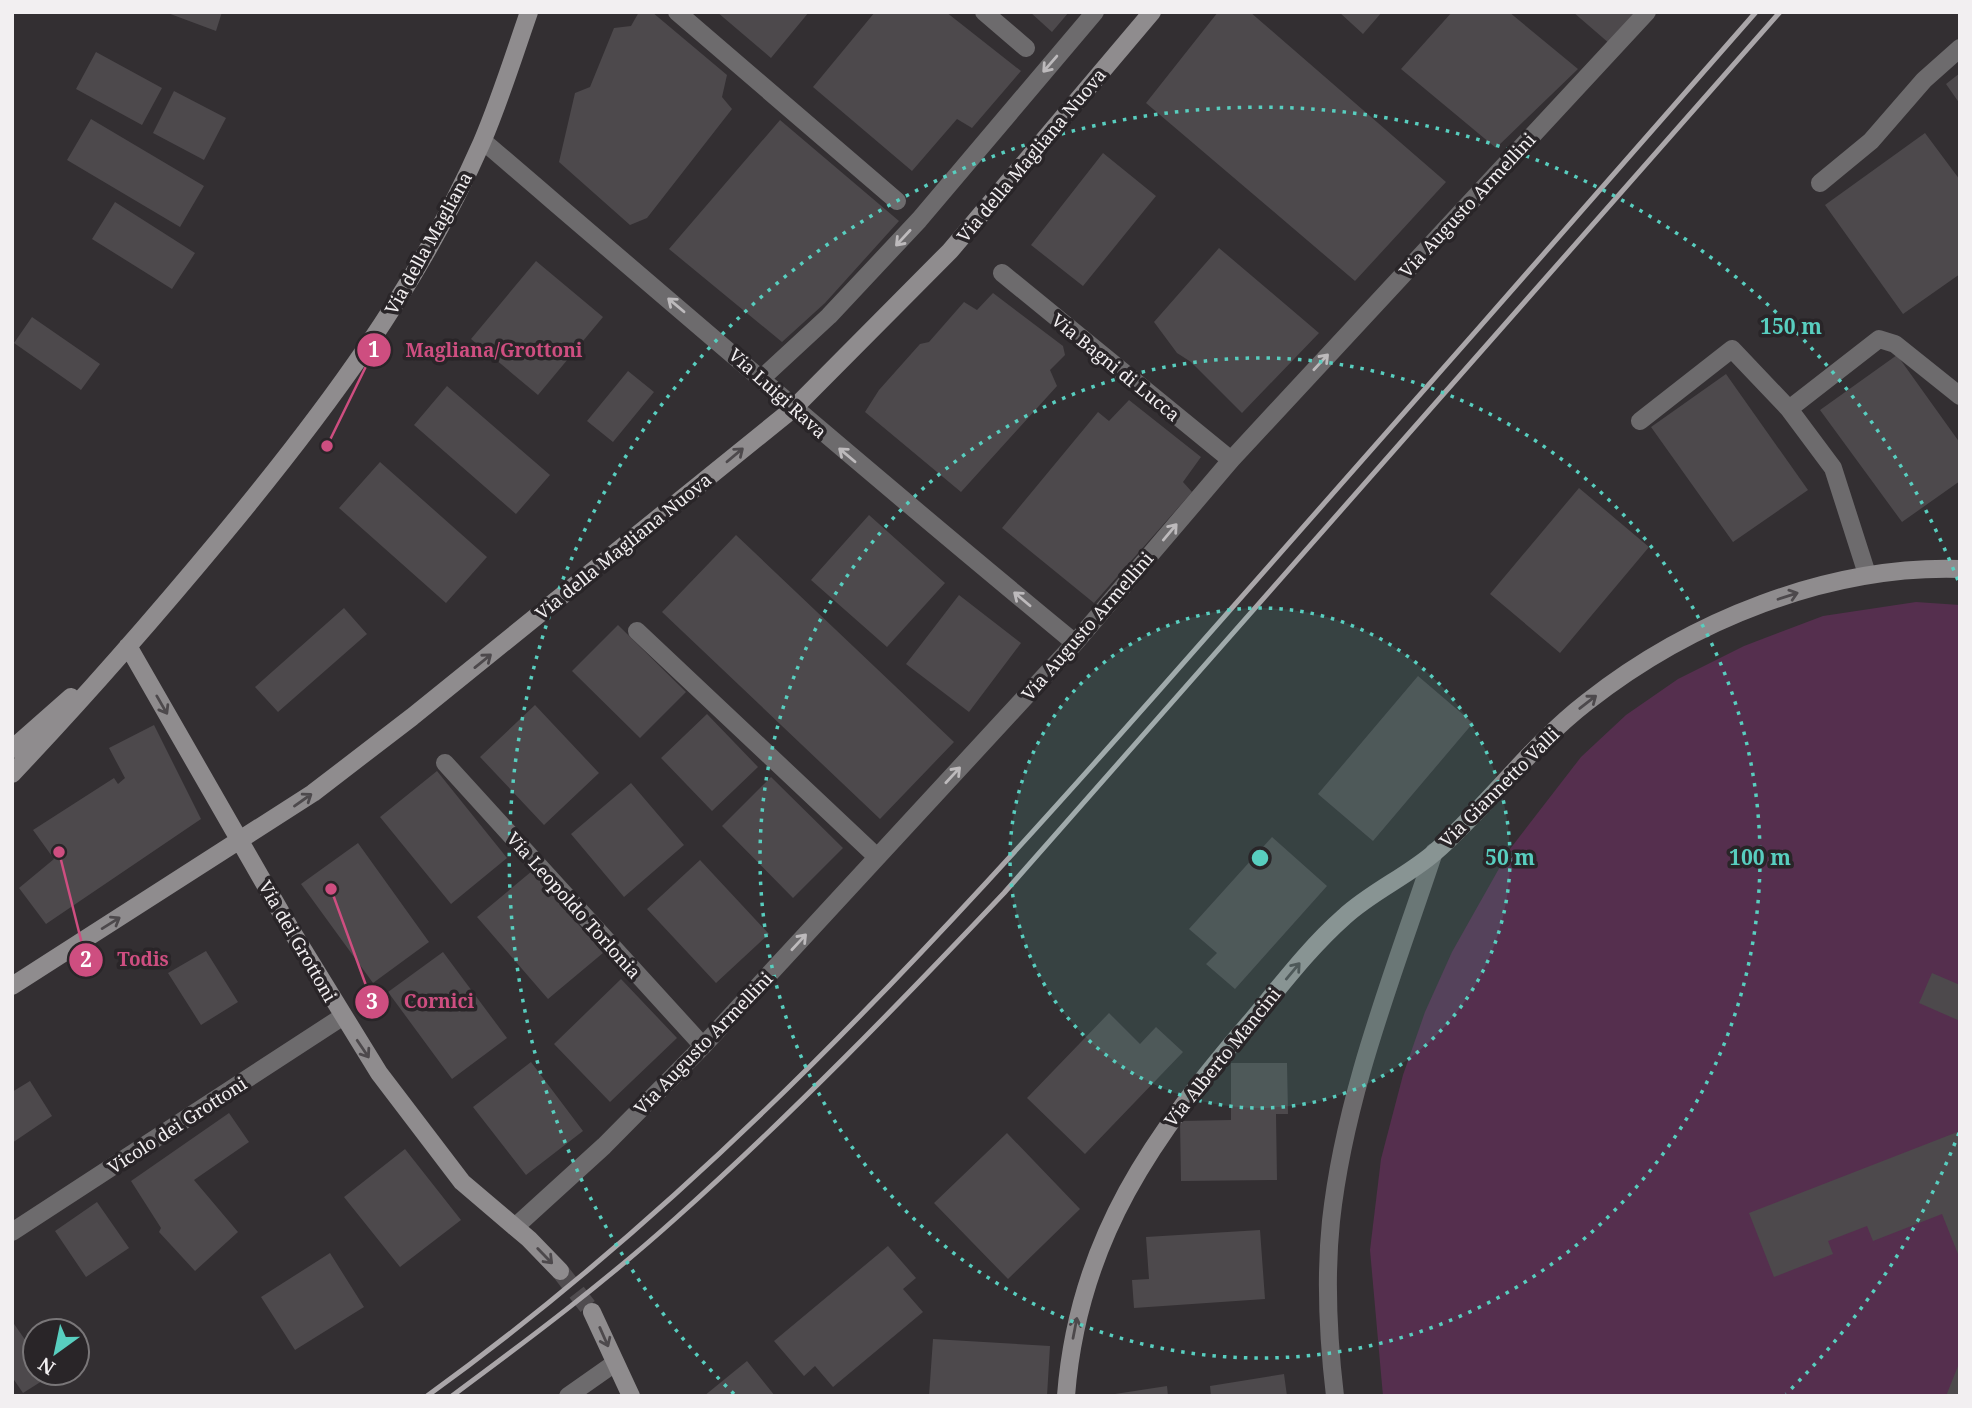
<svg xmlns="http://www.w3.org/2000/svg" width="1972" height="1408" font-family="'Noto Serif',serif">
  <rect width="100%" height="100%" fill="#332f32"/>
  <!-- green -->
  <path fill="#552f4e" d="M1916 602 1960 605V1396H1383L1370 1250 1381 1159 1403 1075 1425 1012 1452 952 1510 849 1581 757 1626 715 1678 679 1744 646 1823 616Z"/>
  <!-- building -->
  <path fill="#4d494c" d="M165 12H222L216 31Z
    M639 12H652L727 75 722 97 732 109 647 218 630 225 559 162 575 93 590 87 614 28 631 26Z
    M717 12H809L771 58Z
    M875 12H946L1021 71 972 128 957 119 912 171 813 87Z
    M1030 12H1069L1052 32Z
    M1218 12H1250L1446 182 1355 281 1146 103Z
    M1339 12H1382L1363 34Z
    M1452 12H1509L1578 69 1496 148 1401 69Z
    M1573 12H1637L1610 44Z
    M96 52 162 88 142 125 76 89Z
    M1960 73V104L1946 84Z
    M174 91 226 118 204 160 153 133Z
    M91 119 204 186 180 227 67 160Z
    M780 120 899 221 825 303 782 342 669 249Z
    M1925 133 1960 180V274L1903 314 1825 205Z
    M1103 153 1156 196 1083 286 1031 245Z
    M115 202 195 253 172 289 92 239Z
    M1219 248 1319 333 1242 413 1191 362 1177 353 1154 322Z
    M536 261 603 317 538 395 471 339Z
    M993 293 1063 346 1065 355 1050 370 1057 386 961 492 865 412 879 390 920 344 929 342 964 302 977 310Z
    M32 317 100 364 81 390 14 343Z
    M1897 355 1960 443V481L1902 522 1820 410Z
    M628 371 654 392 613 442 587 421Z
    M1726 374 1808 490 1733 542 1651 427Z
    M447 386 550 475 516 514 414 425Z
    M1129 400 1201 457 1183 482 1192 492 1094 603 1002 528 1098 412 1109 421Z
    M380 462 487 557 446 603 339 508Z
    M1579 488 1649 547 1560 653 1490 594Z
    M869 515 945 583 887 647 811 580Z
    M736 535 954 742 880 819 662 612Z
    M959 595 1021 643 969 712 906 664Z
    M344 608 367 634 278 712 255 687Z
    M618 625 686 692 640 738 572 671Z
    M1418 676 1473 723 1373 841 1318 794Z
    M535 705 599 773 544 825 480 757Z
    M707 714 758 767 712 811 661 758Z
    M154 725 201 819 46 924 19 888 54 859 33 830 114 778 118 784 125 778 109 748Z
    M437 771 507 858 451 904 380 817Z
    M771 777 843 848 793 898 722 826Z
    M631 783 684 845 624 897 571 834Z
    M1272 837 1327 886 1235 989 1206 964 1217 953 1189 929Z
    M358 843 429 942 373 983 301 884Z
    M700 860 769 934 716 983 647 909Z
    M532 871 603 953 548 999 477 917Z
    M206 951 238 1002 201 1025 168 973Z
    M443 952 507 1038 452 1079 388 992Z
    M1932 973 1960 985V1021L1919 1003Z
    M621 979 677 1038 610 1102 554 1044Z
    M1109 1013 1140 1044 1156 1027 1183 1052 1085 1154 1027 1098Z
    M531 1062 583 1131 526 1175 473 1107Z
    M1231 1063H1287L1288 1114H1276L1277 1180 1181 1181 1180 1121 1231 1120Z
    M30 1081 52 1116 12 1143V1092Z
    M229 1113 249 1142 194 1180 238 1232 195 1271 159 1232 161 1228 131 1181Z
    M1960 1131V1259L1942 1214 1873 1241 1867 1226 1828 1241 1833 1254 1774 1277 1749 1213Z
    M1007 1133 1080 1209 1008 1279 934 1203Z
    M405 1149 461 1220 400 1267 344 1197Z
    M97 1202 129 1248 86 1277 55 1231Z
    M1260 1230 1265 1299 1134 1308 1132 1280 1149 1279 1146 1237Z
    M888 1246 916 1278 903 1289 923 1312 833 1387 815 1366 804 1376 774 1341Z
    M330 1253 364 1307 295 1350 261 1297Z
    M12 1321 35 1354V1373H48L50 1376 23 1393 12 1377Z
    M933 1339 1050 1346 1047 1396H929Z
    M747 1361 775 1396H704Z
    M1960 1361V1396H1946Z
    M1284 1374 1287 1396H1211L1210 1386Z
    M1167 1386 1168 1396H1115V1394Z"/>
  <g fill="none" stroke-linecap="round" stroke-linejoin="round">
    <!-- secondary-tunnel -->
    <path stroke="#504c4f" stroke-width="18" stroke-dasharray="18 9" stroke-linecap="butt" d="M560 1271 592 1312"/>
    <!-- lane -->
    <path stroke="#6d6b6d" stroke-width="18" d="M12 1232 342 1017
      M568 1396 615 1363"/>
    <!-- street -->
    <path stroke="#6d6b6d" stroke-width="18" d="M677 12 897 201
      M984 12 1026 48
      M483 141C679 309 875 478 1075 643
      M1820 183 1871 141 1924 80 1960 48
      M1002 273 1231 460
      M762 378 829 316 919 220 1095 12
      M1789 409 1833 468 1867 574
      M1640 421 1732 349 1789 409 1879 339 1895 344 1960 396
      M637 631 877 857
      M445 763 703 1046
      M515 1227 604 1146 703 1046 1075 643 1231 460 1647 12
      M1335 1396C1328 1337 1325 1279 1331 1221 1345 1093 1394 973 1434 852"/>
    <!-- secondary -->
    <path stroke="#8f8c8e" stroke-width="18" d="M128 646 291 930 379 1073 462 1182 529 1239 560 1271
      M12 749 71 697
      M12 774C85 697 155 617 223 535 324 413 418 288 482 142 500 100 514 55 529 12
      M12 986 313 793 412 717 794 408 950 251 1152 12
      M592 1312 631 1396
      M1066 1396C1078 1239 1154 1134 1253 1019 1282 984 1310 947 1344 917 1371 892 1406 877 1434 853 1488 806 1530 746 1587 702 1690 621 1828 565 1960 569"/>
    <!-- rail -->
    <path stroke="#aaa6a9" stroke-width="5" d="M427 1396C703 1197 932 947 1156 694 1356 467 1557 240 1756 12
      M452 1396C529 1339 605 1282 676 1218 791 1115 898 1005 1004 893L1780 12"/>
  </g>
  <!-- one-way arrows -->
  <defs><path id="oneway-shaft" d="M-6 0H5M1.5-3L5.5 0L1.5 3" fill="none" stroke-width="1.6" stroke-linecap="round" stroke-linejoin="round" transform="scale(1.75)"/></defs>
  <g stroke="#bdbabc">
    <use href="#oneway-shaft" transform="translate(1050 64) rotate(131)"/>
    <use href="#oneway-shaft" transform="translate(903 238) rotate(133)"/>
    <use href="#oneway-shaft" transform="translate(676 305) rotate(-140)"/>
    <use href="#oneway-shaft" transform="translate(1321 362) rotate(-47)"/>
    <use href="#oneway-shaft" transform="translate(847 455) rotate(-140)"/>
    <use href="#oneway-shaft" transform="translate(1170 532) rotate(-50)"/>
    <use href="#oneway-shaft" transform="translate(1022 599) rotate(-140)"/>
    <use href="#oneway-shaft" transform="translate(953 775) rotate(-47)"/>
    <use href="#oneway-shaft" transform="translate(799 942) rotate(-47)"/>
  </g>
  <g stroke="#4d494c">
    <use href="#oneway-shaft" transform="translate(735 455) rotate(-40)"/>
    <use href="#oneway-shaft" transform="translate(1788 596) rotate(-18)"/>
    <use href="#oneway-shaft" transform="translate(483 661) rotate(-39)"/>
    <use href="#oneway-shaft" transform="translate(1588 702) rotate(-38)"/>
    <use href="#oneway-shaft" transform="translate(162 705) rotate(60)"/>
    <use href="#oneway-shaft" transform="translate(303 800) rotate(-35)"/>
    <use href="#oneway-shaft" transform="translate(111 923) rotate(-32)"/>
    <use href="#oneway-shaft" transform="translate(1293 971) rotate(-50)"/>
    <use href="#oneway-shaft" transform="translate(363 1049) rotate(56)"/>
    <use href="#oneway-shaft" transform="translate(545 1256) rotate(46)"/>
    <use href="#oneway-shaft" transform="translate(1075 1328) rotate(-79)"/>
    <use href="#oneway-shaft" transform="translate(604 1337) rotate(66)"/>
  </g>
  <!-- distance rings -->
  <circle cx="1260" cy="858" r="250" fill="#58cebf" fill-opacity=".12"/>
  <g fill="none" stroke="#58cebf" stroke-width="3.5" stroke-dasharray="3.5 7">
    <circle cx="1260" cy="858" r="250"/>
    <circle cx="1260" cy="858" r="500"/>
    <path d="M1959 1133A751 751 0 0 1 1786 1394M734 1394A751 751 0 1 1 1959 583"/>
  </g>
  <g text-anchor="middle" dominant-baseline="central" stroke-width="7" stroke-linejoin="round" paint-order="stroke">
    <!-- street labels -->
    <g font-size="18" fill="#f2eff1" stroke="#292528">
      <text transform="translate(1031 155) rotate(-50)">Via della Magliana Nuova</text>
      <text transform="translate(1467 205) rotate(-47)">Via Augusto Armellini</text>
      <text transform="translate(428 243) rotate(-61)">Via della Magliana</text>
      <text transform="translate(1116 367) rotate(39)">Via Bagni di Lucca</text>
      <text transform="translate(778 393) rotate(42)">Via Luigi Rava</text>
      <text transform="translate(623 546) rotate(-39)">Via della Magliana Nuova</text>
      <text transform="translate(1087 626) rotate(-49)">Via Augusto Armellini</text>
      <text transform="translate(1499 787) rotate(-45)">Via Giannetto Valli</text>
      <text transform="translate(574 905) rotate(48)">Via Leopoldo Torlonia</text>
      <text transform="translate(298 941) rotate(60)">Via dei Grottoni</text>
      <text transform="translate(703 1043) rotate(-46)">Via Augusto Armellini</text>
      <text transform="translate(1222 1057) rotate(-51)">Via Alberto Mancini</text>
      <text transform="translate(177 1125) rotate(-33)">Vicolo dei Grottoni</text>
    </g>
  </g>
  <circle cx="1260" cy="858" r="10" fill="#58cebf" stroke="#292528" stroke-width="3.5"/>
  <g font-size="21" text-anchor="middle" font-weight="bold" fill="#58cebf" stroke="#292528" stroke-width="7" stroke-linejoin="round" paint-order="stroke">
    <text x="1791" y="334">150 m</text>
    <text x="1510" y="865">50 m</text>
    <text x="1760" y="865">100 m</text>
  </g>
  <!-- callouts -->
  <path fill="none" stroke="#ce4e80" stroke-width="2.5" d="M327 446L374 350M59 852L86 960M331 889L372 1002"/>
  <g fill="#ce4e80" stroke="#292528" stroke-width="2.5">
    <circle cx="327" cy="446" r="7"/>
    <circle cx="59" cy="852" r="7"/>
    <circle cx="331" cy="889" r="7"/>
    <circle cx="374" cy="350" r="18"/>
    <circle cx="86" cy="960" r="18"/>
    <circle cx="372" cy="1002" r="18"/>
  </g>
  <g font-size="21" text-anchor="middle" font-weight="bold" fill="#fff">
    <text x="374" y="357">1</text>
    <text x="86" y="967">2</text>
    <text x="372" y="1009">3</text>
  </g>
  <g font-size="19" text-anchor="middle" font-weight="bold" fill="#ce4e80" stroke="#292528" stroke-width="7" stroke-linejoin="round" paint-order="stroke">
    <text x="494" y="357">Magliana/Grottoni</text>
    <text x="143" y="966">Todis</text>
    <text x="439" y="1008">Cornici</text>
  </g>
  <!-- border -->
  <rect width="1972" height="1408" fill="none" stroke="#f2eff1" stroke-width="28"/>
  <!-- north arrow -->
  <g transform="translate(56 1352) rotate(213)"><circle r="33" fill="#292528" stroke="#797678" stroke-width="2"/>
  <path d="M0-5L12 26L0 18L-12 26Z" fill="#58cebf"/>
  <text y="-10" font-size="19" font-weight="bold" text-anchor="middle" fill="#f2eff1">N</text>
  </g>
</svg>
